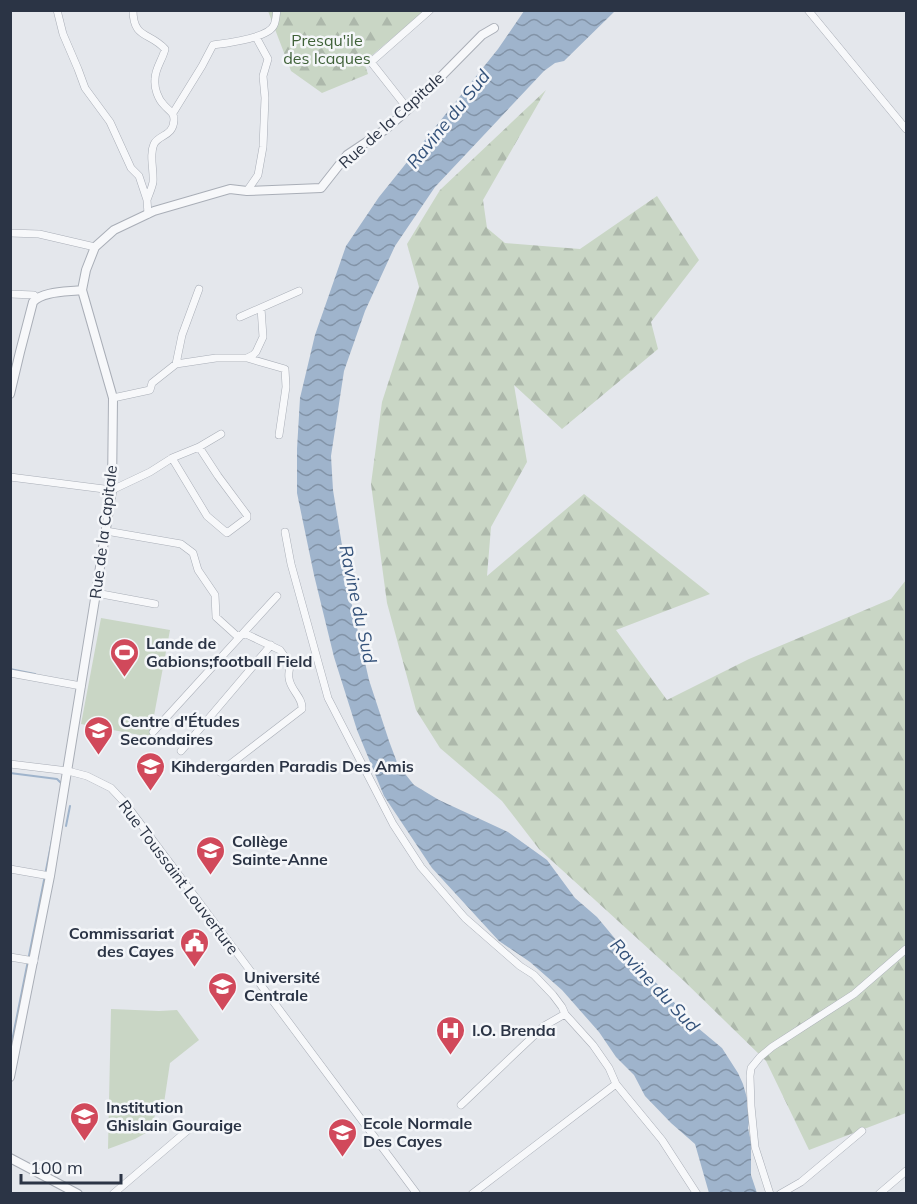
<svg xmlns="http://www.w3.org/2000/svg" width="917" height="1204" font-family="Mulish,sans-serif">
  <defs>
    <pattern id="forest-firs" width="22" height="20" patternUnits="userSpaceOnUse" patternTransform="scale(1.5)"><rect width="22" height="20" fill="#c9d6c5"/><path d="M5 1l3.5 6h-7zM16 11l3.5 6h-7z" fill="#adb8ab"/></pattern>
    <pattern id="water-waves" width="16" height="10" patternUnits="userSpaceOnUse" patternTransform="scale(1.5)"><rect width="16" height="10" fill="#9fb4cc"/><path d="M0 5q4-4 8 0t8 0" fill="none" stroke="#8293a7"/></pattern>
  </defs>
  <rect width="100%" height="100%" fill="#e4e7ec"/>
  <!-- green -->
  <path fill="#c9d6c5" d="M101 618 170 630 150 737 81 724Z
    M111 1009 159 1011 177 1010 199 1040 170 1063 164 1103 155 1113 153 1129 135 1139 108 1149Z"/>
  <!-- forest -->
  <path fill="url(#forest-firs)" d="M268 11H424L364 62 368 74 322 93 291 71Z
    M546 90 483 200 487 228 505 243 580 249 657 196 699 260 651 322 658 349 562 429 514 385 527 462 491 527 487 576 584 494 710 594 616 630 667 700 749 659 891 599 906 580V1113L809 1150 766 1061 684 981 539 849 502 801 440 748 416 710 387 603 371 484 382 402 419 287 407 244 440 190Z"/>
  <!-- water -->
  <path fill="url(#water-waves)" d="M524 11H615L564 61 555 63 544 71 435 187 395 246 365 311 344 371 331 456 333 490 351 601 369 680 389 741 398 765 414 785 439 800 508 832 547 860 575 898 597 917 637 965 668 994 686 1018 722 1048 738 1073 743 1084 751 1112 748 1128 751 1142V1175L757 1193H709L695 1144 671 1123 645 1096 634 1075 616 1057 599 1032 562 990 530 962 499 941 432 868 384 796 357 730 334 657 314 575 297 493V449L300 398 315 335 346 246 379 197 498 49Z"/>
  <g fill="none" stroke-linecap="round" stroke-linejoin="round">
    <!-- stream -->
    <path stroke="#9fb4cc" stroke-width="2" d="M10 669 35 674
      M10 773 57 779 62 784
      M66 826 70 806
      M10 1051 52 840"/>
    <defs>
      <path id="minor" d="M57 10 63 34 78 69 85 88 110 122 131 168 139 176 147 200 148 214
        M133 10C133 39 150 32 165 49 163 59 155 68 155 79 154 88 158 99 164 105 169 111 174 112 174 120 173 137 159 134 154 144 149 155 154 170 153 182 152 188 149 194 147 200
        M808 10 906 129
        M408 109 371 62 430 10
        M173 113 202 66 213 45C227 43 269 38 274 25 276 21 276 15 277 10
        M247 191 258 175 263 147 265 98 263 76 268 59 256 37
        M10 233 39 234 95 247
        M10 294 34 295 36 298
        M240 317 299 291
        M247 358 285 369 286 387 279 435
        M176 364 182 335 199 289
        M113 398 150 390 152 383 176 364 216 358H247L253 355 256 352 263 337 261 308
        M172 458 207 516 227 533 247 518V515L218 476 199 447
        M10 477 112 490 150 472 172 458 199 447 221 434
        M106 531 181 544 193 553 198 570 215 595 216 617 237 636 246 634 280 650 290 664C290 668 288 674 289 678 290 690 303 697 302 709L220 772
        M285 532 291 564 328 698 393 824 421 867 465 918 520 966 534 975 553 995 562 1007 565 1014 593 1045 609 1068 616 1084 662 1140 697 1194
        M96 593 155 604
        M10 673 81 686
        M153 732 277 596
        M181 751 271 645
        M10 764 68 771 87 776 111 788 125 803 417 1194
        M10 869 50 876
        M10 957 34 961
        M461 1105 544 1026 565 1014
        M113 1194 188 1130
        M472 1194 616 1084
        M770 1194 755 1147 751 1106 750 1076 751 1068 760 1057 772 1047 854 994 906 949
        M780 1194 801 1182 862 1131
        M879 1194 906 1171"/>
      <path id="tertiary" d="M10 394 20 352 33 302C42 291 68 292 82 290
        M10 1077 50 876 96 593 112 490 113 398 82 290 86 270 95 247 114 230 154 211 230 189 247 191 321 188 347 155 386 129 414 104 482 35 494 28
        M10 1158 78 1194"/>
    </defs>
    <!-- minor casing -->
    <use href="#minor" stroke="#a9aeb7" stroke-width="8"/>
    <!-- tertiary casing -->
    <use href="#tertiary" stroke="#a9aeb7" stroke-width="10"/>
    <!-- minor -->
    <use href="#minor" stroke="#f7f8fa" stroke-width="7"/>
    <!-- tertiary -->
    <use href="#tertiary" stroke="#f7f8fa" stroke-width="8"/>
  </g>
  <!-- icons -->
  <defs>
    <symbol id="stadium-pin" viewBox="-11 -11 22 30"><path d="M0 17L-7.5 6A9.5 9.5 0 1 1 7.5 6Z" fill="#d1495b" stroke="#f4f6f9"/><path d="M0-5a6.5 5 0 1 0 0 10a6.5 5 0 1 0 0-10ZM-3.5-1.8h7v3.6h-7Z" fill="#fff"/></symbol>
    <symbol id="school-pin" viewBox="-11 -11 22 30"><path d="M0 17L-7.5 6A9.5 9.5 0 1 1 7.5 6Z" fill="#d1495b" stroke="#f4f6f9"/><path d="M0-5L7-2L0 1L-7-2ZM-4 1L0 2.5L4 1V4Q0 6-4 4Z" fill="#fff"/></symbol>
    <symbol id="civic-pin" viewBox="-11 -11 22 30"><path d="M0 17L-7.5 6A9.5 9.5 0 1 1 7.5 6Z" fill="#d1495b" stroke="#f4f6f9"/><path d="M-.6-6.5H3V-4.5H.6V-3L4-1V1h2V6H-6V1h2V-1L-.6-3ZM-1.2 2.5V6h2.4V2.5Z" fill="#fff"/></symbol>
    <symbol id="university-pin" viewBox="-11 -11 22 30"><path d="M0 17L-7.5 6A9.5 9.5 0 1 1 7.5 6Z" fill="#d1495b" stroke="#f4f6f9"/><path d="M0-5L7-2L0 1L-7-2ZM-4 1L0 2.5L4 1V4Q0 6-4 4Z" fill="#fff"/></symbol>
    <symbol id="hospital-pin" viewBox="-11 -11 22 30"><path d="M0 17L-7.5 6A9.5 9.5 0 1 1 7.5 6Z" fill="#d1495b" stroke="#f4f6f9"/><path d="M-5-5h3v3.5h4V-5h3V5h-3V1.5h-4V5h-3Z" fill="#fff"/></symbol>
  </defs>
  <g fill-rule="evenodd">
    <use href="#stadium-pin" x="108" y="636" width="33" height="45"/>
    <use href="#school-pin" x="82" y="714" width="33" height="45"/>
    <use href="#school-pin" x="134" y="750" width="33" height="45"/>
    <use href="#school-pin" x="194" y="834" width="33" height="45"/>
    <use href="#civic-pin" x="178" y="926" width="33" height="45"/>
    <use href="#university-pin" x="206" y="970" width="33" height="45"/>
    <use href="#hospital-pin" x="434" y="1014" width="33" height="45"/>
    <use href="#school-pin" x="68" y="1100" width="33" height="45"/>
    <use href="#university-pin" x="326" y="1116" width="33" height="45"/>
  </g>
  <g text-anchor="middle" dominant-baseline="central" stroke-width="5" stroke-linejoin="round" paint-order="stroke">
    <!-- park labels -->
    <g font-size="16" fill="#3f6138" stroke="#f4f6f9">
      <text x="327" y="40">Presqu'ile<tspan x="327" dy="18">des Icaques</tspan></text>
    </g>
    <!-- street labels -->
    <g font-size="16" fill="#2b3445" stroke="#f4f6f9">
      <text transform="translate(391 120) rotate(-42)">Rue de la Capitale</text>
      <text transform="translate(103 532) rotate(-83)">Rue de la Capitale</text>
      <text transform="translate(179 877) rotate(53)">Rue Toussaint Louverture</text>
    </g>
    <!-- poi labels -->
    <g font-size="16" font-weight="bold" fill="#2b3445" stroke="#f4f6f9" text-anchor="start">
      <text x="146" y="643">Lande de<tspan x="146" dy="18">Gabions;football Field</tspan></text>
      <text x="120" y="721">Centre d'Études<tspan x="120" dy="18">Secondaires</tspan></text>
      <text x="171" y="766">Kihdergarden Paradis Des Amis</text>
      <text x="232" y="841">Collège<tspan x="232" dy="18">Sainte-Anne</tspan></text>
      <text x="174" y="933" text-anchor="end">Commissariat<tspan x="174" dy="18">des Cayes</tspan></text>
      <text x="244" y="977">Université<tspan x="244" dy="18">Centrale</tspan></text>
      <text x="472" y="1030">I.O. Brenda</text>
      <text x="106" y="1107">Institution<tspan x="106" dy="18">Ghislain Gouraige</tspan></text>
      <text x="363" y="1123">Ecole Normale<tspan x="363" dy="18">Des Cayes</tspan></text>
    </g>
    <!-- water labels -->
    <g font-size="18" font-style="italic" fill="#34527a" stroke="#f4f6f9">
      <text transform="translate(448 119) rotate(-51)">Ravine du Sud</text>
      <text transform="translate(358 604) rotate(78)">Ravine du Sud</text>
      <text transform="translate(655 985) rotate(47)">Ravine du Sud</text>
    </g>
  </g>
  <!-- border -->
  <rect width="917" height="1204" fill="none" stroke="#2b3445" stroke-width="24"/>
  <!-- scale -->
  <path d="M21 1174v9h100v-9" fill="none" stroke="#2b3445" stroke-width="3"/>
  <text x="30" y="1174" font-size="18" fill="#2b3445" stroke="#f4f6f9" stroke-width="4.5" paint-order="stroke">100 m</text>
</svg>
